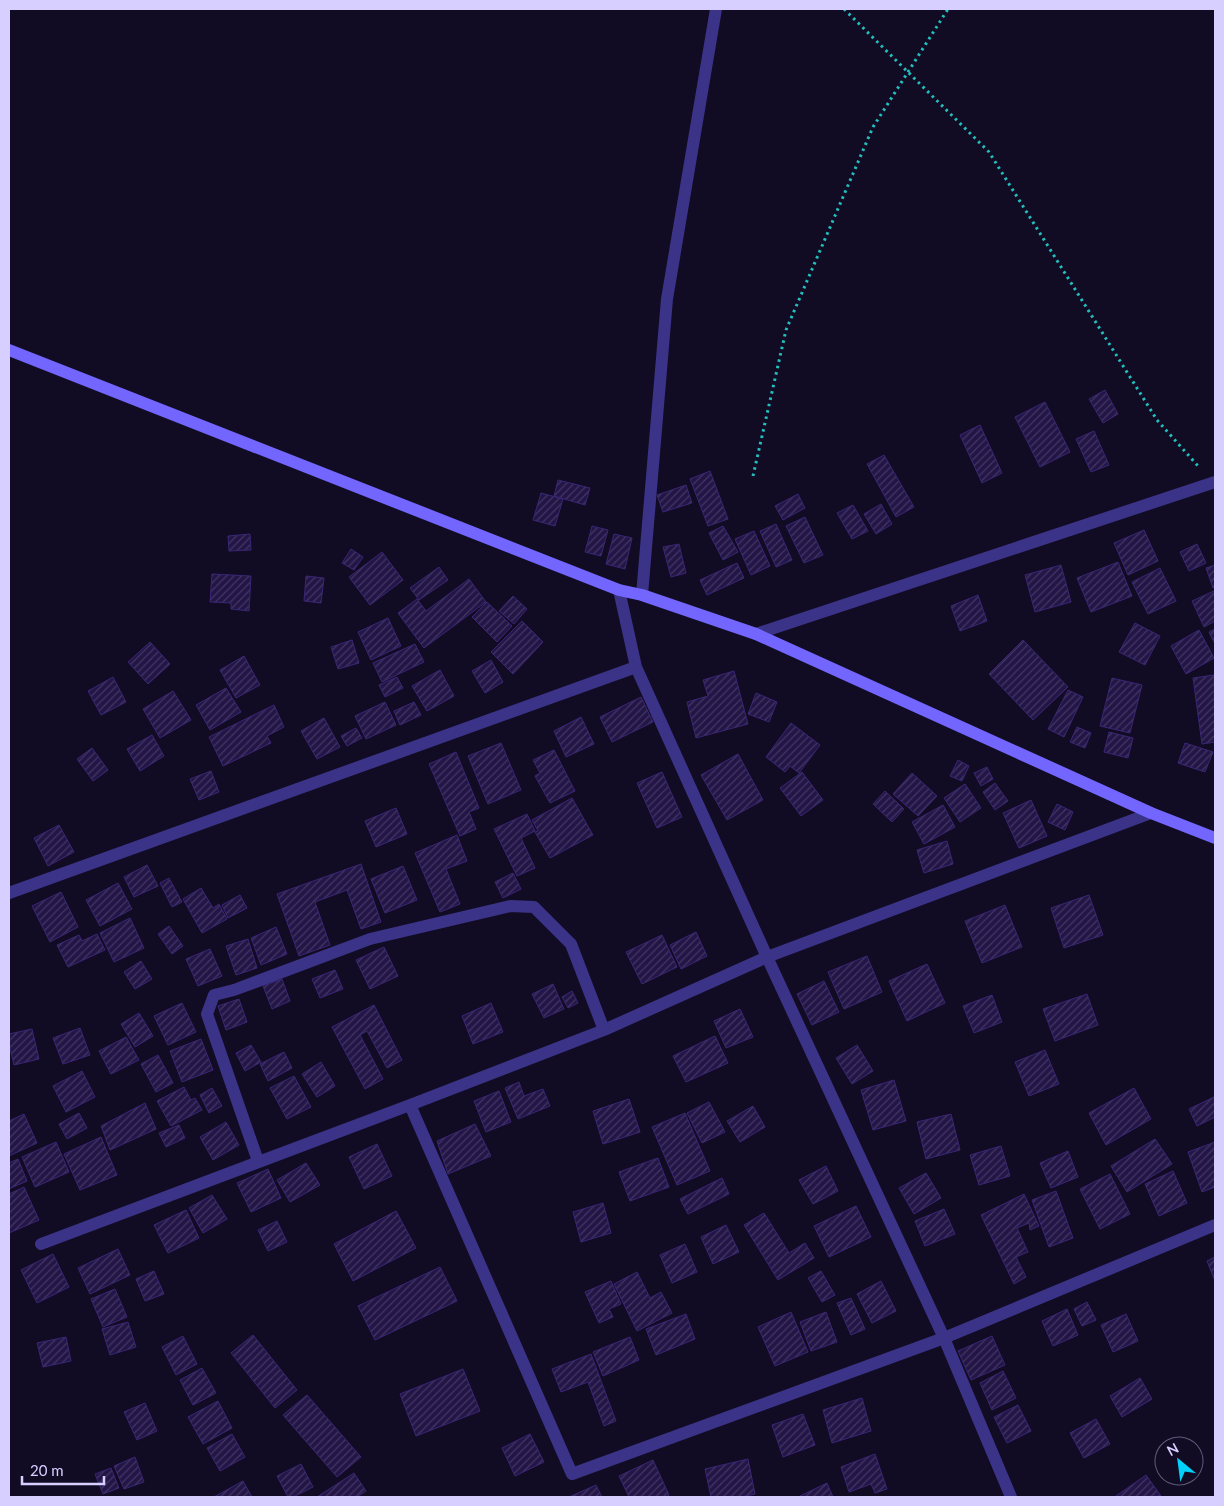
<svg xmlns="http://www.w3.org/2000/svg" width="1224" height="1506" font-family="Lato,sans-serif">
  <defs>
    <pattern id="building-hatch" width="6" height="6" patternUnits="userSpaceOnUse" patternTransform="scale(1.25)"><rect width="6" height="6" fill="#231647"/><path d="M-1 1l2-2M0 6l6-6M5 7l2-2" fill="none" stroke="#423763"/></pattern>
  </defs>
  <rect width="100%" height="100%" fill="#110c24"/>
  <!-- building -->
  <path fill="url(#building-hatch)" stroke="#3a2675" d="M1105 390 1118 414 1103 423 1089 399Z
    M1045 402 1070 452 1040 467 1015 417Z
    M980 425 1002 473 982 483 960 435Z
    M1094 431 1109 465 1091 472 1076 439Z
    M884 455 914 507 896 517 867 464Z
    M710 471 728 519 708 526 690 479Z
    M558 480 590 488 585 505 554 496Z
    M686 485 692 503 663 512 657 495Z
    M541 493 563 499 555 526 533 520Z
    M798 494 805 508 783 520 775 506Z
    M881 504 892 524 876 534 864 514Z
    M853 505 868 531 852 539 837 513Z
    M805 517 823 555 804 563 786 526Z
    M776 524 792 560 776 567 760 531Z
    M592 526 608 530 601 556 585 552Z
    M723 526 738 552 723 560 709 533Z
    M1144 530 1158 561 1128 575 1114 543Z
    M754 531 770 566 751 575 735 539Z
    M250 534 251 550 229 551 228 536Z
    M614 534 632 538 625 569 606 564Z
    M679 544 686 573 671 577 663 547Z
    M1197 544 1206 563 1189 571 1180 552Z
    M351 549 363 557 354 570 342 563Z
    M382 552 403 580 370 605 349 577Z
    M1118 562 1132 596 1091 612 1077 578Z
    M737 563 744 578 707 595 700 580Z
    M1061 565 1071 602 1035 612 1025 575Z
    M1215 565V587L1213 588 1206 568Z
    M439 567 448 580 419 600 410 588Z
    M1160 568 1176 601 1148 614 1132 582Z
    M212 574 251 576 249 611 231 609V603L210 602Z
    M306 576 324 578 321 603 304 601Z
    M469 579 486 602 424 648 398 613 417 599 426 611Z
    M1214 591 1215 595V621L1204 627 1192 601Z
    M978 595 987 621 960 631 951 606Z
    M513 596 527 609 514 624 499 611Z
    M487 602 512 626 497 642 472 617Z
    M388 618 401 646 371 660 358 632Z
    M522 621 543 642 513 674 491 652Z
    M1135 623 1160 636 1145 665 1119 652Z
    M1215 629V644L1209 632Z
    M1199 630 1214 658 1186 674 1171 646Z
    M352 640 359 663 338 669 331 647Z
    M1023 640 1068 687 1033 720 989 674Z
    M150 642 170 664 148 684 128 662Z
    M415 644 424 662 382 682 373 663Z
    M244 656 260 685 236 698 220 670Z
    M491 660 503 682 485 693 472 671Z
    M440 670 454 696 427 711 412 686Z
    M734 671 748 724 696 738 687 702 708 696 703 680Z
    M1214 675 1215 742 1202 744 1193 678Z
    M113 677 126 702 101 715 88 691Z
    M397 677 403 688 385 697 379 685Z
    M1112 678 1142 685 1130 733 1100 726Z
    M226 688 241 712 210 730 196 705Z
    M1068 690 1083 697 1064 737 1048 729Z
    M173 691 191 720 160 738 143 709Z
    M756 693 777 702 769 722 748 714Z
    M641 697 653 722 612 742 600 717Z
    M385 702 396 725 366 739 355 716Z
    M414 702 421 715 400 725 394 711Z
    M274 705 284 727 267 736 271 743 223 766 209 737Z
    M581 717 594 744 566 757 554 731Z
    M324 718 340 747 317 759 301 731Z
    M791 723 820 745 799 773 790 766 785 772 766 757Z
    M1077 727 1091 733 1085 748 1070 742Z
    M356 728 362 738 347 746 341 736Z
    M1109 732 1133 738 1128 758 1104 752Z
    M152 735 164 756 140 771 127 749Z
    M501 743 521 790 488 804 468 756Z
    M1185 743 1213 752 1205 772 1178 763Z
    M92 748 108 770 93 781 77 759Z
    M554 750 575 791 550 803 535 776 540 773 533 760Z
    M456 752 479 808 469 812 476 829 460 836 429 764Z
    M738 754 763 800 727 820 701 775Z
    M958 760 969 766 962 781 950 776Z
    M987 767 993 779 981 786 974 773Z
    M211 771 219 792 199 800 190 779Z
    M662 772 682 817 657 828 637 783Z
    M802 772 823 800 801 816 780 788Z
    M912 773 937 796 918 816 893 794Z
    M995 783 1008 801 995 810 983 792Z
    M965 784 981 808 960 822 944 798Z
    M885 791 904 809 892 822 873 804Z
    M572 798 593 835 550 858 535 832 538 831 532 820Z
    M1031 800 1047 836 1019 848 1003 813Z
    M1057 804 1073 812 1065 830 1048 822Z
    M943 805 955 827 924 844 912 822Z
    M396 808 407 834 376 847 365 821Z
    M527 814 535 831 521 838 535 868 517 876 494 829Z
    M59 825 74 852 48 866 34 838Z
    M457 835 467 861 446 869 460 904 440 912 415 853Z
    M947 841 953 864 924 873 917 850Z
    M361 864 381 922 361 929 347 890 315 902 330 945 299 956 277 894Z
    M147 865 158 886 134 897 124 877Z
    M403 866 417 900 385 913 371 879Z
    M513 873 521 889 503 898 495 882Z
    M169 878 182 902 172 907 160 883Z
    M118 883 132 909 100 926 86 900Z
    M201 888 213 908 219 904 227 919 202 933 183 899Z
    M61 892 78 927 50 942 32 906Z
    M240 895 247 908 228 918 222 905Z
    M1089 895 1103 935 1064 948 1051 908Z
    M1005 905 1022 947 982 963 965 921Z
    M130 918 144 948 114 962 100 933Z
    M169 926 183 946 172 954 158 934Z
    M276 927 287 954 261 965 251 938Z
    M696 932 707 956 681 969 670 945Z
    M97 934 105 950 68 967 57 945 79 935 82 941Z
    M662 935 677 967 642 984 626 952Z
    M248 939 257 968 236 975 226 946Z
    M384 947 398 976 370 989 356 960Z
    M210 949 222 976 198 986 186 959Z
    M867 956 882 992 844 1009 828 972Z
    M141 961 152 979 135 989 124 972Z
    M927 964 945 1003 907 1021 889 981Z
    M335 970 343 989 320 998 312 979Z
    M282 979 290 1001 272 1009 263 986Z
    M824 981 839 1012 812 1025 797 994Z
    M553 984 564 1009 544 1018 532 994Z
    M572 991 578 1003 568 1008 562 997Z
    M1087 994 1098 1025 1055 1041 1043 1009Z
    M992 995 1002 1022 974 1033 963 1006Z
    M239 999 247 1022 226 1030 218 1006Z
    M182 1003 196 1032 168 1045 154 1016Z
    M491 1003 503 1032 473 1044 462 1016Z
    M374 1005 402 1060 387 1068 367 1031 360 1035 383 1079 365 1089 332 1027Z
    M740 1009 753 1037 726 1048 714 1021Z
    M139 1013 153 1036 135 1047 121 1024Z
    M80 1028 90 1055 63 1064 53 1038Z
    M32 1029 39 1059 14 1065 9 1044V1034Z
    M715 1036 728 1063 686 1082 673 1056Z
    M126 1037 139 1060 111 1074 99 1051Z
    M201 1039 213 1070 182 1082 170 1051Z
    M251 1045 261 1062 245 1071 236 1053Z
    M857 1045 873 1071 852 1084 836 1058Z
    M1045 1050 1059 1084 1029 1096 1015 1062Z
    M284 1052 292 1068 268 1081 260 1064Z
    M158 1055 173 1083 156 1092 141 1064Z
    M321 1062 335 1086 317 1097 302 1074Z
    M82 1071 95 1097 66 1112 53 1086Z
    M294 1076 311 1107 287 1119 270 1088Z
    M894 1080 906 1121 873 1130 861 1090Z
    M519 1082 524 1096 543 1089 550 1106 518 1119 505 1088Z
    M184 1087 191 1100 195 1098 202 1110 171 1126 157 1101Z
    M212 1088 222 1106 209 1113 200 1095Z
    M1134 1088 1151 1119 1106 1145 1089 1113Z
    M499 1091 511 1122 486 1132 474 1101Z
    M1214 1097 1215 1117 1197 1126 1189 1109Z
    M629 1099 640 1132 603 1144 593 1111Z
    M709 1102 725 1132 702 1143 687 1113Z
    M145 1103 156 1129 110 1150 101 1126Z
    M753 1106 765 1127 740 1142 727 1121Z
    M79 1113 87 1128 67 1139 59 1124Z
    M685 1113 710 1171 677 1185 652 1127Z
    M24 1114 37 1143 9 1156V1121Z
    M951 1114 960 1150 926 1159 917 1122Z
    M226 1122 239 1145 213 1160 200 1137Z
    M475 1124 491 1156 448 1174 437 1141Z
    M179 1125 185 1138 166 1147 159 1133Z
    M101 1137 117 1175 80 1190 64 1154Z
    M1155 1139 1172 1164 1127 1192 1111 1166Z
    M56 1142 69 1172 35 1187 22 1157Z
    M1215 1142V1187L1202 1192 1188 1152Z
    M377 1144 392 1176 364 1189 349 1157Z
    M1001 1146 1010 1176 979 1185 970 1155Z
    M1068 1151 1078 1177 1051 1188 1040 1163Z
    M658 1158 669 1187 630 1201 619 1172Z
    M18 1159 27 1181 9 1189V1163Z
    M306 1163 320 1185 290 1202 277 1180Z
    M826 1166 838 1191 813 1204 799 1180Z
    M268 1169 281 1198 251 1212 237 1183Z
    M1173 1171 1187 1203 1159 1216 1145 1184Z
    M926 1173 941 1198 914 1214 899 1188Z
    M1110 1174 1130 1214 1100 1229 1080 1189Z
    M722 1178 729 1194 688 1214 680 1199Z
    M24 1187 39 1220 9 1233V1194Z
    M1056 1191 1073 1238 1049 1247 1032 1200Z
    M1024 1194 1039 1226 1030 1230 1029 1223 1017 1228 1028 1252 1016 1257 1026 1277 1014 1284 981 1215Z
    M212 1195 227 1219 203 1233 189 1208Z
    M603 1203 611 1233 581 1242 573 1212Z
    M856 1206 871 1237 829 1257 814 1226Z
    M944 1209 955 1234 925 1246 915 1221Z
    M186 1210 199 1238 168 1253 154 1225Z
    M396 1211 416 1248 353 1281 334 1244Z
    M764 1213 789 1253 805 1243 814 1258 778 1280 744 1225Z
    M277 1221 287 1242 268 1251 258 1230Z
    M726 1225 739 1252 713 1264 701 1237Z
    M685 1244 697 1272 672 1283 660 1255Z
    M118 1249 130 1275 90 1294 78 1268Z
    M53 1254 69 1287 37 1303 21 1270Z
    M1215 1257V1281L1207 1261Z
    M440 1267 457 1301 375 1340 358 1306Z
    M154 1271 164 1294 145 1301 136 1279Z
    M821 1271 835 1295 822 1302 808 1278Z
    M637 1272 650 1298 661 1292 672 1313 637 1331 614 1284Z
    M611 1281 621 1304 609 1309 613 1317 599 1323 585 1292Z
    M881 1281 896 1311 872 1323 857 1294Z
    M115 1289 127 1317 103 1327 91 1299Z
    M851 1298 865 1329 851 1335 837 1303Z
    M1087 1302 1096 1320 1082 1326 1074 1309Z
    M1067 1309 1078 1335 1053 1346 1042 1321Z
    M791 1312 808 1352 775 1366 758 1327Z
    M826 1312 837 1342 811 1351 800 1322Z
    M686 1314 695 1339 656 1355 646 1329Z
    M1126 1314 1138 1341 1113 1352 1101 1325Z
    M128 1322 136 1347 110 1355 102 1329Z
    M253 1335 297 1390 275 1408 231 1353Z
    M183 1336 197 1364 176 1375 162 1347Z
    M992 1336 1005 1365 971 1380 958 1351Z
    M66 1337 71 1361 43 1367 37 1343Z
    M630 1337 639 1360 603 1376 593 1352Z
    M591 1354 616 1421 604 1426 588 1382 561 1392 552 1369Z
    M202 1368 216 1393 193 1405 180 1380Z
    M463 1369 480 1411 416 1436 400 1394Z
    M1003 1371 1016 1398 992 1410 980 1383Z
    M1140 1378 1152 1399 1122 1417 1110 1396Z
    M307 1395 361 1457 337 1477 283 1415Z
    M862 1398 871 1431 832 1443 823 1410Z
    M218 1401 232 1428 203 1444 188 1417Z
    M145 1403 157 1431 137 1440 124 1412Z
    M1018 1405 1031 1431 1007 1443 994 1417Z
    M803 1414 815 1445 783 1457 772 1425Z
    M1096 1419 1110 1444 1084 1458 1070 1433Z
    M232 1434 245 1457 220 1471 207 1448Z
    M530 1434 544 1462 515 1476 502 1448Z
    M875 1454 887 1489 875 1493 871 1484 849 1492 841 1467Z
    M135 1457 144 1482 124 1489 114 1466Z
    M748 1459 755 1494 741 1497H711L705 1469Z
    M653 1460 669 1495 665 1497H629L619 1476Z
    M301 1464 313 1487 293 1497H288L277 1476Z
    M111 1468 119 1488 103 1494 95 1474Z
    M354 1473 366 1491 357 1497H317Z
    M1146 1475 1161 1496 1117 1497 1116 1496Z
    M243 1481 252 1497H214Z
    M827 1483 833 1497H798Z
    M596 1485 602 1497H569Z"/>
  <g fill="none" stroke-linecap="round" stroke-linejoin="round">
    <!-- path -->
    <path stroke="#23bfbe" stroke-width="3" stroke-dasharray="2.5 4" stroke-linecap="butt" d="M844 9 989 152 1157 420 1198 466
      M753 476 786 330 873 127 948 9"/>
    <!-- minor -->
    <path stroke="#3b3387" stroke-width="12" d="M619 590 636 667 767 957 944 1338 1215 1225
      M642 595 667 299 716 9
      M756 634 1215 482
      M9 893 636 667
      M258 1161 207 1014 214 995 234 990 370 939 510 906 534 907 571 944 604 1030
      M41 1244 410 1105
      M1011 1497 944 1338 572 1474 410 1105 604 1030 767 957 1151 813"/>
    <!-- secondary -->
    <path stroke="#7366ff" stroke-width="12" d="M9 350 619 590 642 595 756 634 1151 813 1215 838"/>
  </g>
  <!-- border -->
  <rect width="1224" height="1506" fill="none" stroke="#d7cfff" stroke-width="20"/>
  <!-- north arrow -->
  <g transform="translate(1179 1461) rotate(331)"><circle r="24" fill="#110c24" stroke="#605a7c"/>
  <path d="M0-4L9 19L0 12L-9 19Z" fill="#00d2fa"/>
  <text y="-8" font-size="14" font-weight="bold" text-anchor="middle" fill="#d7cfff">N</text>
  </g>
  <!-- scale -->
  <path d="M22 1476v8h82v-8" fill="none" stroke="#d7cfff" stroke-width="2.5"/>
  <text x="30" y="1476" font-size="15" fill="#d7cfff" stroke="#110c24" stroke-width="4" paint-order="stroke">20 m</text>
</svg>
